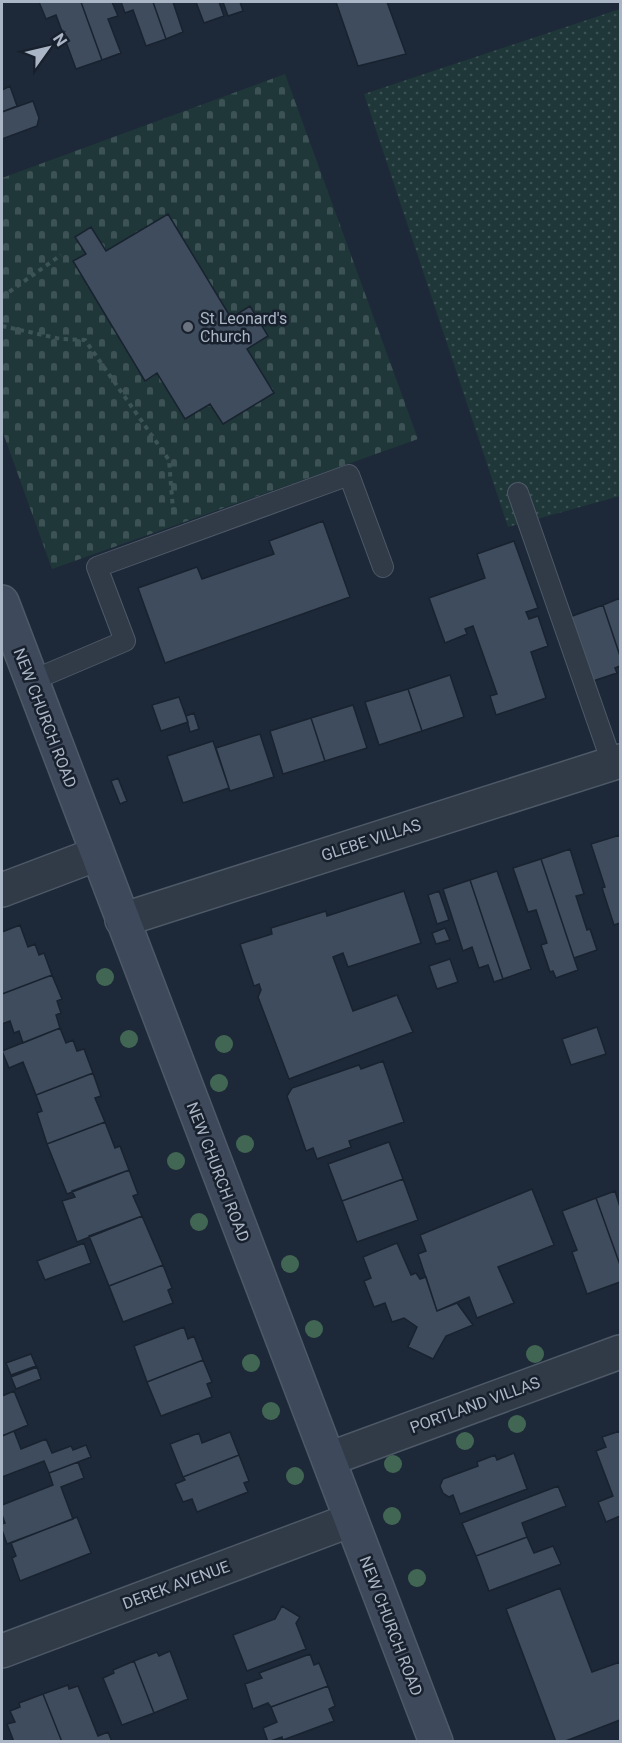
<svg xmlns="http://www.w3.org/2000/svg" width="622" height="1743" font-family="Roboto,sans-serif">
  <defs>
    <pattern id="cemetery-stones" width="16" height="16" patternUnits="userSpaceOnUse" patternTransform="scale(1.5)"><rect width="16" height="16" fill="#1f3739"/><path d="M2 7V4a2 2 0 0 1 4 0v3zM10 15v-3a2 2 0 0 1 4 0v3z" fill="#3d5254"/></pattern>
    <pattern id="park-dots" width="8" height="8" patternUnits="userSpaceOnUse" patternTransform="scale(1.5)"><rect width="8" height="8" fill="#1f3739"/><path d="M2 2h.1M6 6h.1" fill="none" stroke="#3d5254" stroke-width="1.8" stroke-linecap="round"/></pattern>
  </defs>
  <rect width="100%" height="100%" fill="#1d2938"/>
  <!-- cemetery -->
  <path fill="url(#cemetery-stones)" d="M285 74 418 439 52 569 2 430V178Z"/>
  <!-- park -->
  <path fill="url(#park-dots)" d="M620 9V496L508 527 364 94Z"/>
  <!-- building -->
  <path fill="#3e4c5d" stroke="#19222f" stroke-width="1.5" d="M39 2H81L102 60 76 69 56 15 46 19Z
    M81 2H112L118 16 108 19 121 53 102 60Z
    M121 2H153L166 39 146 46 133 10 125 13Z
    M153 2H173L183 32 166 39Z
    M196 2H219L224 16 204 23Z
    M223 2H240L243 11 228 16Z
    M336 2H387L406 54 358 66Z
    M10 86 17 106 2 112V90Z
    M33 101 39 118 37 126 2 139V112Z
    M168 214 231 318 250 306 268 336 247 349 274 393 223 424 210 404 185 419 157 373 145 381 73 261 86 254 75 237 91 227 106 251Z
    M323 521 350 597 165 663 138 588 197 567 202 579 274 554 269 541Z
    M514 541 538 608 526 612 529 619 538 616 548 646 531 652 546 698 496 715 490 696 497 694 473 626 465 629 467 634 445 643 429 598 485 578 477 554Z
    M620 598V656L603 605Z
    M603 605 620 656V666L615 668 617 673 587 683 564 619Z
    M450 675 464 717 422 731 408 689Z
    M408 689 422 731 379 745 365 702Z
    M179 697 188 722 161 731 152 705Z
    M353 705 367 748 325 761 311 718Z
    M194 713 199 729 190 732 186 716Z
    M311 718 325 761 283 774 270 731Z
    M260 734 274 777 230 791 216 748Z
    M213 741 229 788 183 803 167 756Z
    M118 778 127 801 120 804 111 781Z
    M620 835V923L614 925 602 888 605 887 591 844Z
    M570 849 584 894 576 896 587 930 590 929 597 950 574 958 541 859Z
    M541 859 578 970 556 978 553 971 550 972 541 945 547 943 536 910 528 912 513 868Z
    M497 871 531 969 503 979 470 880Z
    M470 880 503 979 494 982 488 965 479 968 472 947 463 951 443 889Z
    M404 891 421 943 348 967 343 953 333 957 353 1011 397 995 413 1032 289 1079 258 997 261 990 259 984 254 986 240 944 272 934 271 928 326 911 327 916Z
    M439 891 449 920 437 924 428 895Z
    M20 925 28 947 35 944 39 955 44 953 52 975 2 994V932Z
    M445 928 450 940 436 944 432 933Z
    M450 959 458 982 437 989 429 966Z
    M52 975 62 999 57 1001 61 1013 56 1015 60 1028 23 1043 19 1031 14 1033 10 1021 2 1024V994Z
    M597 1027 606 1054 571 1065 562 1039Z
    M60 1028 66 1043 73 1040 77 1051 84 1049 93 1073 36 1095 23 1062 9 1068 2 1051Z
    M383 1061 404 1122 349 1141 351 1147 317 1159 313 1148 306 1151 287 1096 292 1088 359 1065 361 1069Z
    M93 1073 101 1096 95 1098 105 1122 47 1144 37 1113 42 1111 36 1095Z
    M105 1122 115 1148 120 1146 129 1170 67 1194 47 1144Z
    M389 1142 403 1179 342 1201 328 1164Z
    M129 1170 138 1194 133 1196 142 1216 77 1242 62 1201 75 1197 72 1191Z
    M403 1179 418 1220 357 1242 342 1201Z
    M532 1189 554 1245 498 1267 514 1303 477 1318 469 1297 437 1311 418 1254 426 1251 420 1235Z
    M615 1191 620 1207V1265L596 1198Z
    M596 1198 620 1265V1282L587 1294 572 1252 577 1250 562 1211Z
    M142 1216 163 1265 109 1286 89 1236Z
    M84 1243 91 1263 45 1280 37 1261Z
    M397 1243 411 1275 416 1273 420 1279 426 1277 437 1311 457 1303 473 1325 446 1336 433 1359 408 1347 417 1327 404 1318 392 1322 385 1303 374 1307 364 1281 371 1278 363 1257Z
    M163 1265 172 1288 168 1290 173 1303 123 1322 109 1286Z
    M184 1327 188 1339 194 1336 203 1360 147 1382 134 1346Z
    M31 1354 36 1366 11 1375 6 1363Z
    M203 1360 212 1382 207 1384 212 1397 161 1416 147 1382Z
    M37 1367 41 1379 16 1389 11 1377Z
    M14 1391 28 1425 2 1436V1396Z
    M14 1431 21 1449 46 1439 52 1453 71 1446 73 1450 86 1445 91 1457 49 1473 44 1461 2 1477V1436Z
    M620 1431V1516L606 1522 598 1502 613 1496 596 1451 606 1447 602 1437Z
    M230 1432 239 1455 183 1477 170 1444 199 1433 202 1443Z
    M514 1453 527 1489 460 1514 453 1495 449 1497 443 1493 440 1486 443 1479 478 1466 477 1462 495 1455 497 1460Z
    M239 1455 249 1481 244 1483 248 1492 197 1512 192 1499 183 1502 175 1484 185 1480 183 1477Z
    M78 1462 84 1478 61 1487 73 1519 7 1544 2 1530V1524L5 1523 2 1515V1505L53 1485 49 1473Z
    M558 1486 566 1506 522 1523 527 1537 476 1556 462 1523Z
    M77 1517 91 1553 20 1581 12 1558 16 1556 11 1543Z
    M527 1537 534 1553 553 1546 561 1564 489 1591 476 1556Z
    M560 1588 592 1672 620 1662V1720L563 1742H556L506 1609Z
    M282 1606 300 1617 296 1623 306 1649 247 1671 233 1635 275 1619Z
    M170 1651 188 1699 154 1713 134 1661 157 1652 159 1656Z
    M310 1654 314 1665 319 1663 328 1686 271 1707 268 1703 253 1709 245 1684 262 1678 259 1673Z
    M134 1661 154 1713 122 1725 103 1678 114 1673 113 1670Z
    M68 1685 69 1689 78 1686 98 1736 108 1732 112 1742H62L43 1694Z
    M328 1686 335 1706 329 1709 334 1721 283 1740 282 1737 268 1742 263 1728 277 1722 271 1707Z
    M43 1694 62 1742H14L7 1724 15 1722 10 1711 20 1707 19 1703Z"/>
  <g fill="none" stroke-linecap="round" stroke-linejoin="round">
    <defs>
      <path id="lane" d="M518 493 612 763
        M31 681 125 641 97 567 349 475 383 567"/>
      <path id="street" d="M2 890 97 854
        M122 920 620 761
        M329 1459 620 1352
        M2 1651 351 1520"/>
      <path id="secondary" d="M2 602 436 1742"/>
    </defs>
    <!-- lane casing -->
    <use href="#lane" stroke="#4e5967" stroke-width="22"/>
    <!-- street casing -->
    <use href="#street" stroke="#4e5967" stroke-width="36"/>
    <!-- secondary casing -->
    <use href="#secondary" stroke="#4e5967" stroke-width="36"/>
    <!-- path -->
    <path stroke="#3d5456" stroke-width="4" stroke-dasharray="4.5 4.5" stroke-linecap="butt" d="M2 297 61 255
      M2 326 61 339 85 340 169 460 173 510"/>
    <!-- lane -->
    <use href="#lane" stroke="#313b48" stroke-width="20"/>
    <!-- street -->
    <use href="#street" stroke="#313b48" stroke-width="33"/>
    <!-- secondary -->
    <use href="#secondary" stroke="#3e4a5c" stroke-width="33"/>
  </g>
  <!-- trees -->
  <g fill="#426654">
    <circle cx="105" cy="977" r="9"/>
    <circle cx="129" cy="1039" r="9"/>
    <circle cx="224" cy="1044" r="9"/>
    <circle cx="219" cy="1083" r="9"/>
    <circle cx="245" cy="1144" r="9"/>
    <circle cx="176" cy="1161" r="9"/>
    <circle cx="199" cy="1222" r="9"/>
    <circle cx="290" cy="1264" r="9"/>
    <circle cx="314" cy="1329" r="9"/>
    <circle cx="535" cy="1354" r="9"/>
    <circle cx="251" cy="1363" r="9"/>
    <circle cx="271" cy="1411" r="9"/>
    <circle cx="517" cy="1424" r="9"/>
    <circle cx="465" cy="1441" r="9"/>
    <circle cx="393" cy="1464" r="9"/>
    <circle cx="295" cy="1476" r="9"/>
    <circle cx="392" cy="1516" r="9"/>
    <circle cx="417" cy="1578" r="9"/>
  </g>
  <!-- markers -->
  <circle fill="#6b7280" stroke="#17202c" stroke-width="2" cx="188" cy="327" r="6"/>
  <g text-anchor="middle" dominant-baseline="central" stroke-width="5" stroke-linejoin="round" paint-order="stroke">
    <!-- poi labels -->
    <g font-size="16" fill="#aab6c6" stroke="#17202c" text-anchor="start">
      <text x="200" y="318">St Leonard's<tspan x="200" dy="18">Church</tspan></text>
    </g>
    <!-- street labels -->
    <g font-size="16" fill="#aab6c6" stroke="#17202c">
      <text transform="translate(45 718) rotate(69)">NEW CHURCH ROAD</text>
      <text transform="translate(371 840) rotate(-18)">GLEBE VILLAS</text>
      <text transform="translate(218 1172) rotate(69)">NEW CHURCH ROAD</text>
      <text transform="translate(475 1405) rotate(-20)">PORTLAND VILLAS</text>
      <text transform="translate(176 1585) rotate(-20)">DEREK AVENUE</text>
      <text transform="translate(391 1626) rotate(69)">NEW CHURCH ROAD</text>
    </g>
  </g>
  <!-- border -->
  <rect width="622" height="1743" fill="none" stroke="#aab6c6" stroke-width="6"/>
  <!-- north arrow -->
  <g transform="translate(48 48) rotate(56)" stroke="#17202c" stroke-width="4.5" paint-order="stroke">
  <path d="M0-4.5L10 22L0 15L-10 22Z" fill="#aab6c6"/>
  <text y="-9" font-size="16" font-weight="bold" text-anchor="middle" fill="#aab6c6">N</text>
  </g>
</svg>
